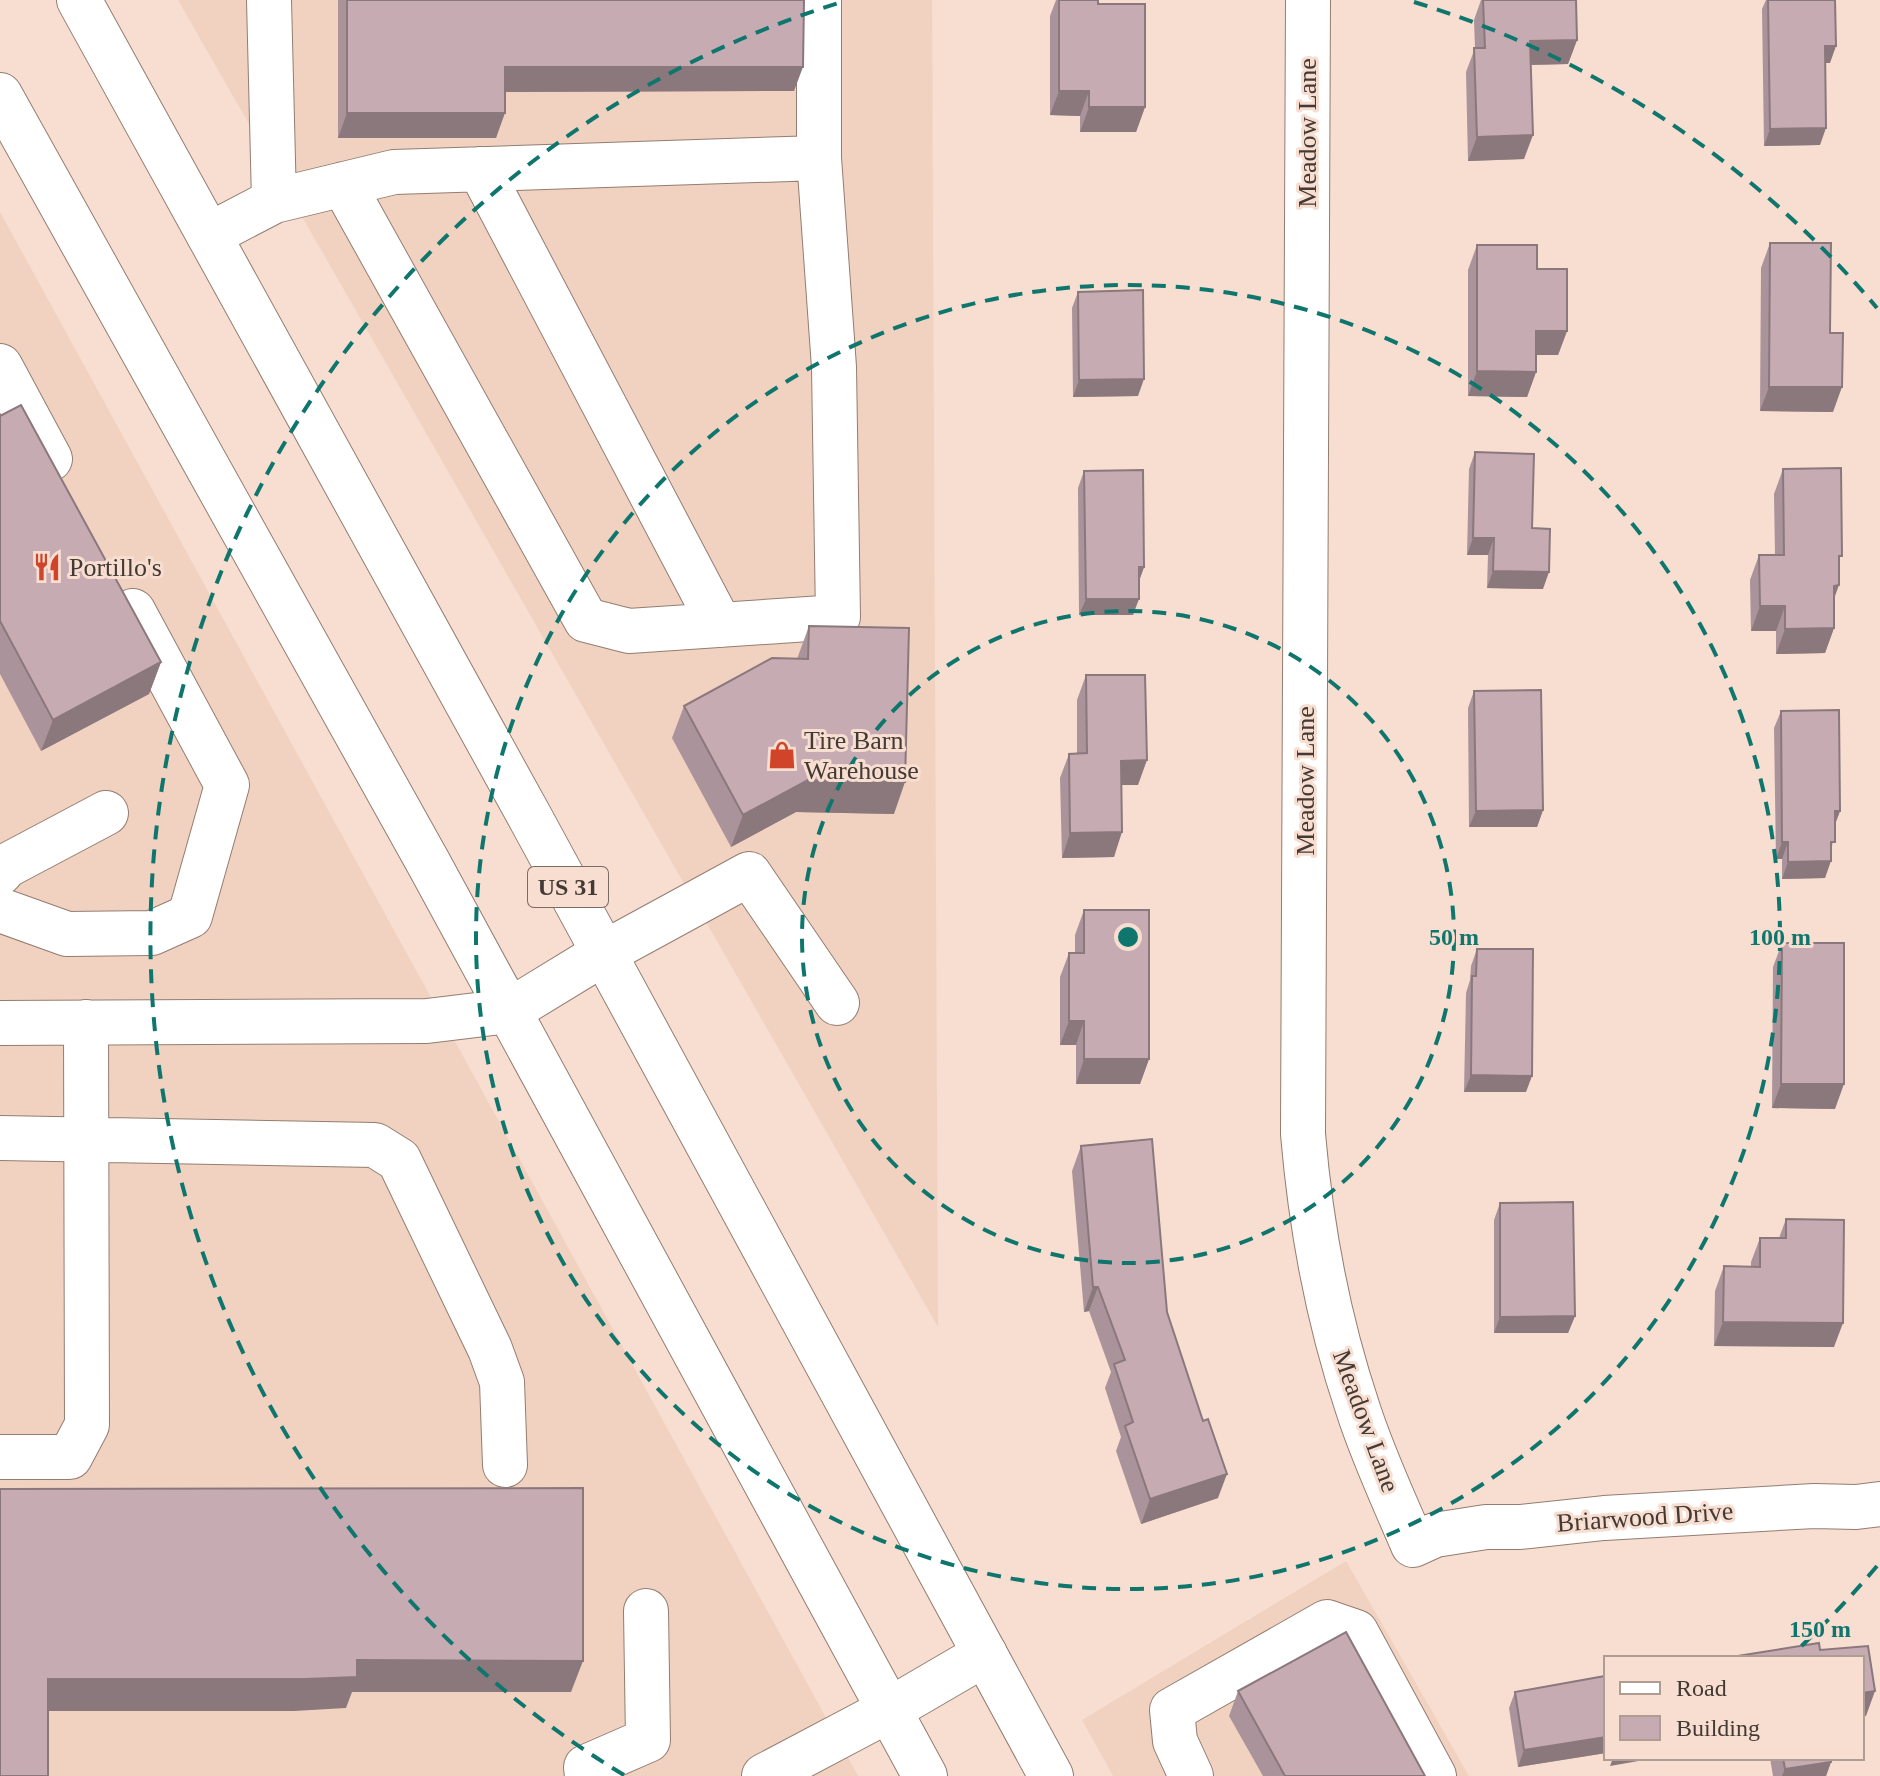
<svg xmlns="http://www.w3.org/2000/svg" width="1880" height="1776" font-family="'Times New Roman',serif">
  <rect width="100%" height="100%" fill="#f7ded0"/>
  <!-- built -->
  <path fill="#f1d2c0" d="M178 0H932L938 1327Z
    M0 212 858 1776H0Z
    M1346 1561 1469 1776H1113L1082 1720Z"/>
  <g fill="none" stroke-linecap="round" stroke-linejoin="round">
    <defs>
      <path id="minor" d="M1308 0 1303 1134C1311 1228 1328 1320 1358 1409 1373 1456 1394 1500 1413 1545L1435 1535 1486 1527H1520L1604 1518 1814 1506 1856 1507 1880 1504
        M480 169 720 625
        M343 184 586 620 629 631 838 617 834 367 819 158
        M274 201 394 172 819 158V0
        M209 235 274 201 269 0
        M0 366 50 459
        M0 873 6 866 106 813
        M0 910 67 934 152 933 190 916 227 785 133 611
        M0 1023 427 1021 509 1011 604 953 749 874 837 1003
        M0 1138 375 1145 399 1160 490 1349 502 1382 505 1465
        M0 1457H70L87 1425 86 1022
        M587 1776 586 1767 648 1740 646 1611
        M764 1776 889 1710 985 1654
        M1191 1776 1175 1741 1172 1710 1327 1622 1356 1632 1434 1776"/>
      <path id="major" d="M79 0 531 819 1051 1776
        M0 95 429 864 925 1776"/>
    </defs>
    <!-- minor casing -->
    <use href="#minor" stroke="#937d71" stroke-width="46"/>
    <!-- major casing -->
    <use href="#major" stroke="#937d71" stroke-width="46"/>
    <!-- minor -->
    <use href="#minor" stroke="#fff" stroke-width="44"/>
    <!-- major -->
    <use href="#major" stroke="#fff" stroke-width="44"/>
  </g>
  <!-- wall -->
  <path fill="#aa939a" d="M338 0H804L794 91 505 92 496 138H338Z
    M1056 0H1098V4L1145 107 1136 132H1080V116L1050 115V16Z
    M1481 0H1576L1577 40 1568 64 1531 65 1524 159 1468 161 1466 72 1475 48 1474 20Z
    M1766 0H1835L1830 63H1825L1820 145 1764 146 1762 9Z
    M1770 243 1830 333 1833 412 1760 411 1761 268Z
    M1477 245 1537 269 1567 331 1558 355H1536V372L1527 397 1468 396V270Z
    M1078 292 1138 396 1073 397 1072 308Z
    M0 416 161 662 149 694 41 751 0 674Z
    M1475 452 1532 528 1543 589 1487 588 1488 555H1467L1469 469Z
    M1783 469 1839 565 1834 600V628L1825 653 1776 654V631H1751L1750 580 1759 555H1775L1774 494Z
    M1084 471 1144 567 1139 581 1133 615H1079L1078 488Z
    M809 626 894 814 796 812 731 847 672 738 684 706 797 659Z
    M1086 675 1138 785H1122L1114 857 1062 858 1060 778 1069 754 1077 753V700Z
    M1474 691 1543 810 1537 827H1469L1468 708Z
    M1781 711 1840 811 1835 824 1831 854 1825 878 1782 879V859H1776L1774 728Z
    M1084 910 1149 1059 1140 1084H1076V1045H1060V977L1069 953H1075V935Z
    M1782 943 1835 1109 1772 1108 1773 967Z
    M1477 949 1526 1092H1464L1466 993 1470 980 1471 966Z
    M1081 1146 1218 1498 1141 1524 1116 1451 1121 1437 1105 1388 1111 1372 1089 1311 1084 1312 1072 1171Z
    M1500 1203 1575 1316 1568 1333H1494V1220Z
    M1786 1219 1834 1347 1714 1346 1715 1291 1724 1266 1751 1267V1262L1760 1238H1779Z
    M1606 1679V1753L1518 1767 1509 1708 1515 1692Z
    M1238 1691 1425 1776H1263L1229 1716Z
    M1770 1758H1830L1831 1762 1826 1776H1773Z"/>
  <!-- shaded-wall -->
  <path fill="#8b787d" d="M1577 40 1568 64 1522 65 1530 41Z
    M1825 46H1836L1830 63H1819Z
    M505 67H803L794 91 496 92Z
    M1059 91H1089L1080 116 1050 115Z
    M1089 107H1145L1136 132H1080Z
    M347 113H505L496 138H338Z
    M1826 128 1820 145 1764 146 1770 129Z
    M1533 135 1524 159 1468 161 1477 137Z
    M1536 331H1567L1558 355H1527Z
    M1477 371 1536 372 1527 397 1468 396Z
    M1144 379 1138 396 1073 397 1079 380Z
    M1769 387H1842L1833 412 1760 411Z
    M1473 538H1494L1488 555H1467Z
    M1139 567H1144L1138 584Z
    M1493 571 1549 572 1543 589 1487 588Z
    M1839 585 1830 610 1834 586Z
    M1086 599H1139L1133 615H1079Z
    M1760 606H1785L1776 631H1751Z
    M1834 628 1825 653 1776 654 1785 629Z
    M161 662 149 694 41 751 53 720Z
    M1147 760 1138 785H1112L1121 761Z
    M808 780 905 782 894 814 796 812 731 847 743 815Z
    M1543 810 1537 827H1469L1476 811Z
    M1835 811H1840L1834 827Z
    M1122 832 1114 857 1062 858 1070 833Z
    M1782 842H1788L1782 859H1776Z
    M1831 861 1825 878 1782 879 1788 862Z
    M1069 1021H1084L1076 1045H1060Z
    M1084 1059H1149L1140 1084H1076Z
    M1471 1075 1532 1076 1526 1092H1464Z
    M1781 1084H1844L1835 1109 1772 1108Z
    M1093 1287H1098L1089 1311 1084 1312Z
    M1575 1316 1568 1333H1494L1500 1317Z
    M1723 1322 1843 1323 1834 1347 1714 1346Z
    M1227 1474 1218 1498 1141 1524 1150 1499Z
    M357 1660 583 1661 571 1692H352L346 1708 294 1711H36L48 1679Z
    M1875 1691 1866 1716H1862V1693Z
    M1606 1737V1753L1518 1767 1524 1750Z
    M1613 1758H1645L1644 1760 1610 1766Z
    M1831 1762 1826 1776H1782L1785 1769Z"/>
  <!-- building -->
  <path fill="#c6abb3" stroke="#8b787d" stroke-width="2" d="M347 0H804L803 67H505V113H347Z
    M1059 0H1098V4H1145V107H1089V91H1059Z
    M1483 0H1576L1577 40 1530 41 1533 135 1477 137 1474 48H1485Z
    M1768 0H1835L1836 46H1825L1826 128 1770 129Z
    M1770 243H1831L1830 333H1843L1842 387H1769Z
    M1477 245H1537V269H1567V331H1536V372L1477 371Z
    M1143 290 1144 379 1079 380 1078 292Z
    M21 405 161 662 53 720 0 621V416Z
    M1475 452 1534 454 1532 528 1550 529 1549 572 1493 571 1494 538H1473Z
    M1841 468 1842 556H1839V585L1834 586V628L1785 629V606H1760L1759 555H1784L1783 469Z
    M1143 470 1144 567H1139V599H1086L1084 471Z
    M809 626 909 628 905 782 808 780 743 815 684 706 772 658 808 659Z
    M1086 675H1145L1147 760 1121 761 1122 832 1070 833 1069 754 1087 753Z
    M1541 690 1543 810 1476 811 1474 691Z
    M1839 710 1840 811H1835V842H1831V861L1788 862V842H1782L1781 711Z
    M1084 910H1149V1059H1084V1021H1069V953H1084Z
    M1782 943H1844V1084H1781Z
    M1477 949H1533L1532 1076 1471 1075 1472 976H1476Z
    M1152 1139 1167 1312 1203 1421 1208 1419 1227 1474 1150 1499 1125 1426 1133 1422 1114 1364 1125 1360 1098 1287H1093L1081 1146Z
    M1573 1202 1575 1316 1500 1317V1203Z
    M1786 1219 1844 1220 1843 1323 1723 1322 1724 1266 1760 1267V1238H1786Z
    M583 1488V1661L357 1660V1677L306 1679H48V1776H0V1489Z
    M1346 1632 1425 1776H1285L1238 1691Z
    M1819 1643 1820 1650 1868 1646 1875 1691 1862 1693V1658H1725Z
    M1605 1676 1606 1737 1524 1750 1515 1692Z
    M1783 1758H1830L1831 1762 1785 1769Z"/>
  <!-- distance rings -->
  <g fill="none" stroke="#0f766e" stroke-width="4" stroke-dasharray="14 10">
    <circle cx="1128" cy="937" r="326"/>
    <circle cx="1128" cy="937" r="652"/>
    <path d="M1877 1566A978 978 0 0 1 1795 1652M624 1775A978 978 0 0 1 842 2M1414 2A978 978 0 0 1 1877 308"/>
  </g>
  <!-- icons -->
  <defs>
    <symbol id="restaurant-bare" viewBox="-9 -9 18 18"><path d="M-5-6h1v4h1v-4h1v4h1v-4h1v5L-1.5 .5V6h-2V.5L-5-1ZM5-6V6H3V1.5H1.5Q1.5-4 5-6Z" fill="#d0452a" stroke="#f7ded0" stroke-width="2.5" paint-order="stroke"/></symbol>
    <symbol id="shop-bare" viewBox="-9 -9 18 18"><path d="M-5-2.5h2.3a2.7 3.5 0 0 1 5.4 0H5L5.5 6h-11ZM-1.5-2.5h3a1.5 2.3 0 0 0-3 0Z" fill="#d0452a" stroke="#f7ded0" stroke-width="2.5" paint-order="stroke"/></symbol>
  </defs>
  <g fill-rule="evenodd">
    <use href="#restaurant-bare" x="27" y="547" width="40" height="40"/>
    <use href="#shop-bare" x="762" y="735" width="40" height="40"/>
  </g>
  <g text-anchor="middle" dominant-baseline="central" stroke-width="6" stroke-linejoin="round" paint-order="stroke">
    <!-- shield labels -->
    <rect fill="#f7ded0" stroke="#7a6b64" stroke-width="2" x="528" y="867" width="80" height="40" rx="6"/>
    <g font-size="24" font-weight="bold" fill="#443a35">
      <text x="568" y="887">US 31</text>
    </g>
    <!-- street labels -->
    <g font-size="26" fill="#443a35" stroke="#f7ded0">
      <text transform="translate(1307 133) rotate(-90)">Meadow Lane</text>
      <text transform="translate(1305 781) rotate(-90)">Meadow Lane</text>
      <text transform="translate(1366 1421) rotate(70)">Meadow Lane</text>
      <text transform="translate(1645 1517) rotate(-4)">Briarwood Drive</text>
    </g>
    <!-- poi labels -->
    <g font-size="26" fill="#443a35" stroke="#f7ded0" text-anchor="start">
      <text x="69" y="567">Portillo's</text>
      <text x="804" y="740">Tire Barn<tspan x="804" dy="30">Warehouse</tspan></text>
    </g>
  </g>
  <circle cx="1128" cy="937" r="12" fill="#0f766e" stroke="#f7ded0" stroke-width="4"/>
  <g font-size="24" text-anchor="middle" font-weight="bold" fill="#0f766e" stroke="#f7ded0" stroke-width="6" stroke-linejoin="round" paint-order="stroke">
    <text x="1454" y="945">50 m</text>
    <text x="1780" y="945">100 m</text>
    <text x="1820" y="1637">150 m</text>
  </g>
  <!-- legend -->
  <rect x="1604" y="1656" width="260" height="104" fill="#f7ded0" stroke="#af9c92" stroke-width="2"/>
  <rect x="1620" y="1682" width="40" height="12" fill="#ffffff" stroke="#af9c92" stroke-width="2"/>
  <text x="1676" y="1696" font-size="24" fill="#443a35">Road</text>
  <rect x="1620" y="1716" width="40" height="24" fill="#c6abb3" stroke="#af9c92" stroke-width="2"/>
  <text x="1676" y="1736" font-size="24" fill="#443a35">Building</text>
</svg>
